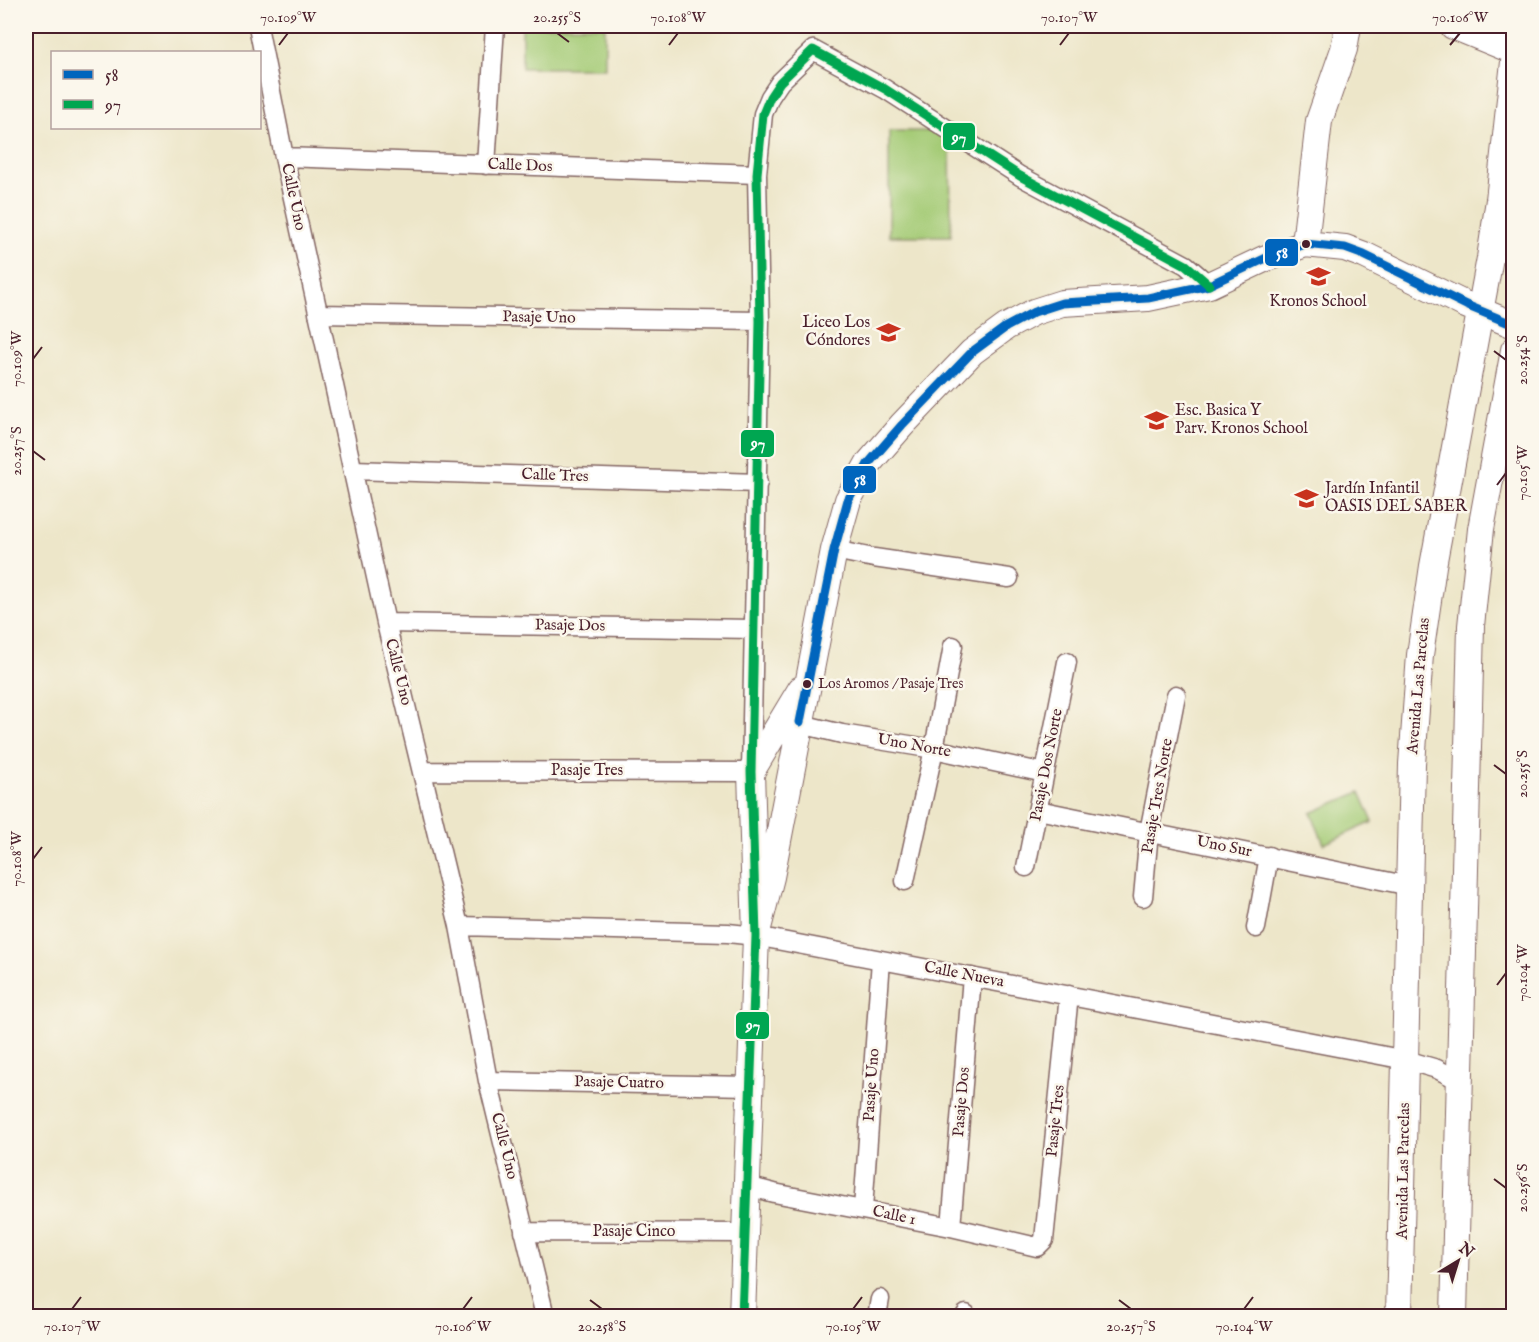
<svg xmlns="http://www.w3.org/2000/svg" width="1539" height="1342" font-family="'IM FELL English',serif">
  <rect width="100%" height="100%" fill="#fbf7ec"/>
  <filter id="ink" filterUnits="userSpaceOnUse"><feTurbulence type="fractalNoise" baseFrequency=".0167" numOctaves="2"/><feDisplacementMap in="SourceGraphic" scale="12" xChannelSelector="R" yChannelSelector="G"/><feConvolveMatrix kernelMatrix="1 2 1 2 8 2 1 2 1" color-interpolation-filters="sRGB"/></filter>
  <filter id="wash" filterUnits="userSpaceOnUse"><feTurbulence type="fractalNoise" baseFrequency=".008" numOctaves="4" result="noise"/><feDisplacementMap in="SourceGraphic" scale="24" xChannelSelector="R" yChannelSelector="G"/><feGaussianBlur stdDeviation="1.35" result="paint"/><feColorMatrix in="noise" values="0 0 0 0 0 0 0 0 0 0 0 0 0 0 0 0 0 1.4 0 .05"/><feComposite in="paint" operator="in"/></filter>
  <g filter="url(#wash)">
    <rect width="100%" height="100%" fill="#ede6c9"/>
    <!-- green -->
    <path fill="#a4cb76" stroke="#777550" stroke-width="1.5" d="M522 26H605V68H522Z
      M889 131H950L951 236H889Z
      M1360 792 1373 822 1324 844 1311 813Z"/>
  </g>
  <g filter="url(#ink)">
    <g fill="none" stroke-linecap="round" stroke-linejoin="round">
      <defs>
        <path id="street" d="M258 26 284 157 386 623 459 926 488 1081 545 1316
          M284 157 757 174
          M486 165 495 26
          M318 314 760 321
          M353 470 758 483
          M834 550 874 558 1009 578
          M386 623 753 629
          M789 721 842 734 934 749 1045 773
          M422 771 751 772 760 321 757 174 763 114 770 97 780 82 813 50 885 89 1020 176 1186 265 1209 285
          M1038 810 1410 886
          M1026 867 1067 662
          M905 881 934 749 953 646
          M1143 897 1149 832 1176 695
          M459 926 728 933 756 936 1406 1060 1437 1069 1460 1081
          M1256 928 1269 856
          M488 1081 750 1086
          M747 1186 774 1193 951 1227 1037 1247 1044 1240 1069 995
          M863 1209 881 960
          M951 1227 972 977
          M524 1232 744 1233
          M877 1316 880 1299
          M966 1316V1314"/>
        <path id="secondary" d="M1453 26 1514 51
          M1305 244 1319 121 1344 49 1348 26
          M756 936 771 877 834 550 848 500 868 464 902 425 972 352 1006 327 1034 312 1062 303 1148 298 1209 285 1264 259 1305 244 1345 248 1364 255 1466 305 1514 325
          M742 1316 756 936 751 772 801 689
          M1399 1316 1412 764 1420 655 1433 566 1490 258 1499 200 1514 62
          M1454 1316 1471 626 1481 529 1514 350"/>
      </defs>
      <!-- street casing -->
      <use href="#street" stroke="#836562" stroke-width="21"/>
      <!-- secondary casing -->
      <use href="#secondary" stroke="#836562" stroke-width="28"/>
      <!-- street -->
      <use href="#street" stroke="#fff" stroke-width="18"/>
      <!-- secondary -->
      <use href="#secondary" stroke="#fff" stroke-width="26"/>
      <defs>
        <path id="bus-1" d="M800 722 834 550 848 500 868 464 902 425 972 352 1006 327 1034 312 1062 303 1148 298 1209 285 1264 259 1305 244 1345 248 1364 255 1466 305 1514 325"/>
        <path id="bus-2" d="M742 1316 756 936 751 772 760 321 757 174 763 114 770 97 780 82 813 50 885 89 1020 176 1186 265 1209 285"/>
      </defs>
      <!-- bus-1 casing -->
      <use href="#bus-1" stroke="#fbf7ec" stroke-width="14"/>
      <!-- bus-2 casing -->
      <use href="#bus-2" stroke="#fbf7ec" stroke-width="14"/>
      <!-- bus-1 -->
      <use href="#bus-1" stroke="#0065bd" stroke-width="9"/>
      <!-- bus-2 -->
      <use href="#bus-2" stroke="#00a651" stroke-width="9"/>
    </g>
  </g>
  <!-- ticks -->
  <path fill="none" stroke="#4a1f2b" stroke-width="2" d="M557 33 569 42M279 45 288 33M669 45 678 33M1060 45 1069 33M1450 45 1460 33M1494 351 1506 360M33 359 42 347M33 451 45 460M1497 485 1506 473M1494 765 1506 774M33 859 42 847M1497 985 1506 973M1494 1179 1506 1188M590 1300 602 1309M1119 1300 1131 1309M72 1309 81 1297M463 1309 472 1297M853 1309 862 1297M1244 1309 1253 1297"/>
  <!-- icons -->
  <defs>
    <symbol id="school-bare" viewBox="-9 -9 18 18"><path d="M0-5L7-2L0 1L-7-2ZM-4 1L0 2.5L4 1V4Q0 6-4 4Z" fill="#c8321e" stroke="#fbf7ec" stroke-width="2.5" paint-order="stroke"/></symbol>
  </defs>
  <g fill-rule="evenodd">
    <use href="#school-bare" x="1302" y="260" width="33" height="33"/>
    <use href="#school-bare" x="872" y="316" width="33" height="33"/>
    <use href="#school-bare" x="1140" y="404" width="33" height="33"/>
    <use href="#school-bare" x="1290" y="482" width="33" height="33"/>
  </g>
  <!-- markers -->
  <g fill="#4a1f2b" stroke="#fbf7ec" stroke-width="2">
    <circle cx="1306" cy="244" r="5"/>
    <circle cx="807" cy="684" r="5"/>
  </g>
  <g text-anchor="middle" dominant-baseline="central" stroke-width="5" stroke-linejoin="round" paint-order="stroke">
    <!-- bus labels -->
    <g font-size="14" fill="#4a1f2b" stroke="#fbf7ec" text-anchor="start">
      <text x="818" y="684">Los Aromos / Pasaje Tres</text>
    </g>
    <!-- street labels -->
    <g font-size="16" fill="#4a1f2b" stroke="#fbf7ec">
      <text transform="translate(520 166) rotate(2)">Calle Dos</text>
      <text transform="translate(293 197) rotate(78)">Calle Uno</text>
      <text transform="translate(539 318) rotate(1)">Pasaje Uno</text>
      <text transform="translate(555 476) rotate(2)">Calle Tres</text>
      <text transform="translate(570 626) rotate(1)">Pasaje Dos</text>
      <text transform="translate(398 672) rotate(76)">Calle Uno</text>
      <text transform="translate(1419 686) rotate(-85)">Avenida Las Parcelas</text>
      <text transform="translate(914 746) rotate(10)">Uno Norte</text>
      <text transform="translate(1047 765) rotate(-79)">Pasaje Dos Norte</text>
      <text x="587" y="771">Pasaje Tres</text>
      <text transform="translate(1158 796) rotate(-80)">Pasaje Tres Norte</text>
      <text transform="translate(1224 847) rotate(11)">Uno Sur</text>
      <text transform="translate(964 975) rotate(11)">Calle Nueva</text>
      <text transform="translate(619 1083) rotate(1)">Pasaje Cuatro</text>
      <text transform="translate(872 1085) rotate(-86)">Pasaje Uno</text>
      <text transform="translate(962 1102) rotate(-85)">Pasaje Dos</text>
      <text transform="translate(1056 1121) rotate(-84)">Pasaje Tres</text>
      <text transform="translate(504 1146) rotate(76)">Calle Uno</text>
      <text transform="translate(1404 1171) rotate(-89)">Avenida Las Parcelas</text>
      <text transform="translate(894 1216) rotate(12)">Calle 1</text>
      <text x="634" y="1232">Pasaje Cinco</text>
    </g>
    <!-- poi labels -->
    <g font-size="16" fill="#4a1f2b" stroke="#fbf7ec" text-anchor="start">
      <text x="1318" y="302" text-anchor="middle">Kronos School</text>
      <text x="870" y="323" text-anchor="end">Liceo Los<tspan x="870" dy="18">Cóndores</tspan></text>
      <text x="1175" y="411">Esc. Basica Y<tspan x="1175" dy="18">Parv. Kronos School</tspan></text>
      <text x="1325" y="489">Jardín Infantil<tspan x="1325" dy="18">OASIS DEL SABER</tspan></text>
    </g>
  </g>
  <g stroke="#fbf7ec" stroke-width="2">
    <rect x="942" y="122" width="34" height="29" rx="6" fill="#00a651"/>
    <rect x="1264" y="238" width="35" height="29" rx="6" fill="#0065bd"/>
    <rect x="740" y="429" width="35" height="29" rx="6" fill="#00a651"/>
    <rect x="842" y="465" width="35" height="29" rx="6" fill="#0065bd"/>
    <rect x="735" y="1011" width="35" height="29" rx="6" fill="#00a651"/>
  </g>
  <g font-size="16" text-anchor="middle" font-weight="bold" fill="#fff">
    <text x="959" y="143">97</text>
    <text x="1282" y="258">58</text>
    <text x="758" y="449">97</text>
    <text x="860" y="485">58</text>
    <text x="753" y="1031">97</text>
  </g>
  <!-- margin -->
  <rect width="1539" height="1342" fill="none" stroke="#fbf7ec" stroke-width="66"/>
  <!-- legend -->
  <rect x="51" y="51" width="210" height="78" fill="#fbf7ec" stroke="#b4a19f" stroke-width="1.5"/>
  <rect x="63" y="70" width="30" height="9" fill="#0065bd" stroke="#b4a19f" stroke-width="1.5"/>
  <text x="105" y="81" font-size="18" fill="#4a1f2b">58</text>
  <rect x="63" y="100" width="30" height="9" fill="#00a651" stroke="#b4a19f" stroke-width="1.5"/>
  <text x="105" y="111" font-size="18" fill="#4a1f2b">97</text>
  <!-- north arrow -->
  <g transform="translate(1458 1261) rotate(38)" stroke="#fbf7ec" stroke-width="4.5" paint-order="stroke">
  <path d="M0-4.5L10 22L0 15L-10 22Z" fill="#4a1f2b"/>
  <text y="-9" font-size="16" font-weight="bold" text-anchor="middle" fill="#4a1f2b">N</text>
  </g>
  <rect x="33" y="33" width="1473" height="1276" fill="none" stroke="#4a1f2b" stroke-width="2"/>
  <g font-size="15" text-anchor="middle" fill="#4a1f2b">
    <text x="288" y="22">70.109°W</text>
    <text x="557" y="22">20.255°S</text>
    <text x="678" y="22">70.108°W</text>
    <text x="1069" y="22">70.107°W</text>
    <text x="1460" y="22">70.106°W</text>
    <text transform="translate(16 359) rotate(-90)" y="5">70.109°W</text>
    <text transform="translate(1522 360) rotate(-90)" y="5">20.254°S</text>
    <text transform="translate(16 451) rotate(-90)" y="5">20.257°S</text>
    <text transform="translate(1522 473) rotate(-90)" y="5">70.105°W</text>
    <text transform="translate(1522 774) rotate(-90)" y="5">20.255°S</text>
    <text transform="translate(16 859) rotate(-90)" y="5">70.108°W</text>
    <text transform="translate(1522 973) rotate(-90)" y="5">70.104°W</text>
    <text transform="translate(1522 1188) rotate(-90)" y="5">20.256°S</text>
    <text x="72" y="1331">70.107°W</text>
    <text x="463" y="1331">70.106°W</text>
    <text x="602" y="1331">20.258°S</text>
    <text x="853" y="1331">70.105°W</text>
    <text x="1131" y="1331">20.257°S</text>
    <text x="1244" y="1331">70.104°W</text>
  </g>
</svg>
